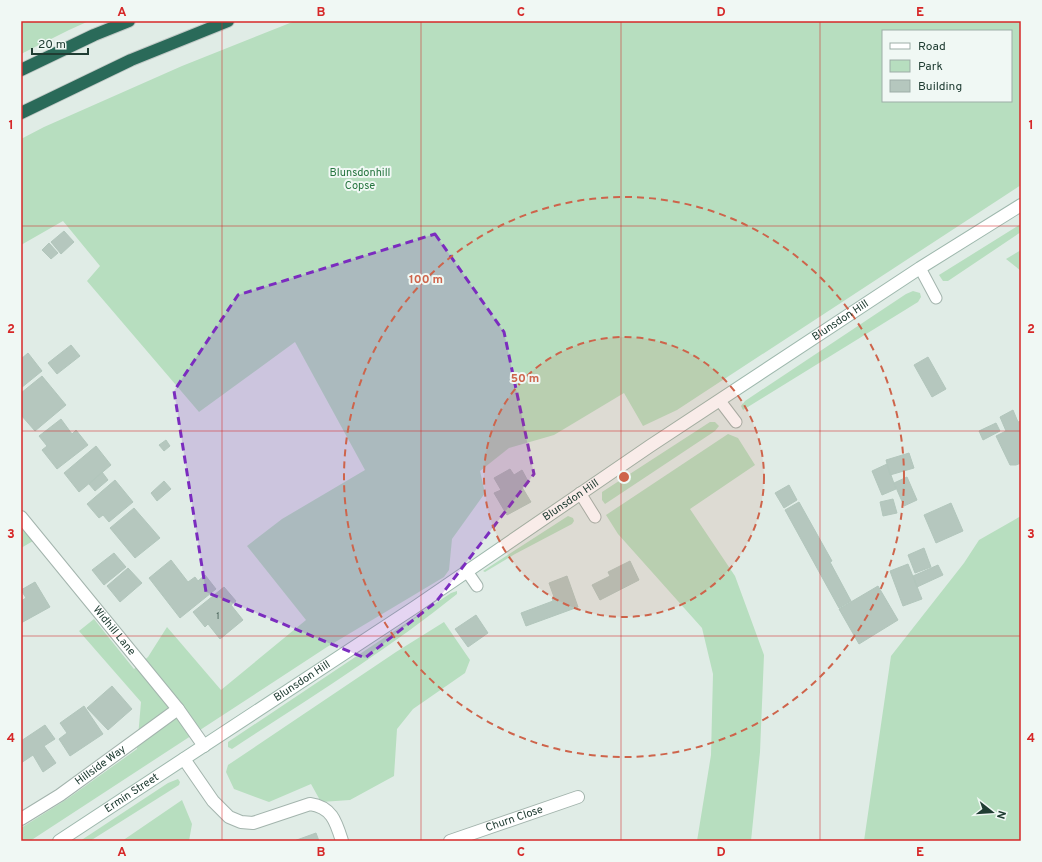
<svg xmlns="http://www.w3.org/2000/svg" width="1042" height="862" font-family="Overpass,sans-serif">
  <rect width="100%" height="100%" fill="#e0ece6"/>
  <!-- green -->
  <path fill="#b7debf" fill-rule="evenodd" d="M21 21H89L69 30 21 54Z
    M295 21H1021V185L677 410 643 426 624 393 554 435 509 448 480 471 485 493 452 539 449 570 444 577 327 647 30 841H21V828L67 799 137 749 141 702 79 631 94 619 134 669 148 657 167 627 221 690 306 620 247 546 282 519 365 470 295 342 199 412 87 281 100 266 63 221 21 245V139L44 127 182 66ZM883 31H1011V101H883Z
    M1021 224V232L948 281H943L939 275Z
    M1021 250V271L1006 259Z
    M913 291 920 293 921 297 918 302 743 410 741 406 745 401 906 294Z
    M710 422H715L719 426 715 431 605 504 602 500V492Z
    M728 434 738 438 755 465 690 509 735 576 764 655 760 752 751 841H697L711 755 713 674 702 628 618 534 606 515Z
    M568 516 573 518 574 521 572 524 515 554 485 572 483 571Z
    M1021 516V841H864L891 656 964 563 979 540Z
    M21 527 33 541 21 548Z
    M457 591V594C386 651 308 699 232 749L228 747V742L451 593Z
    M444 622 470 660 465 673 413 709 397 729 394 776 350 800 321 802 311 784 269 802 234 789 226 772 228 765 396 652Z
    M178 779 180 782 179 785 90 841H80L168 783Z
    M182 800 192 824 189 841H122Z"/>
  <!-- building -->
  <path fill="#b5c7be" stroke="#b2c6bc" d="M64 231 74 242 61 254 51 242Z
    M49 243 58 253 51 259 42 250Z
    M71 345 80 356 57 374 48 363Z
    M28 353 42 371 21 388V359Z
    M928 357 946 389 932 397 914 365Z
    M42 376 66 405 35 431 21 415V393Z
    M1013 410 1018 422 1021 421V463L1016 465H1010L996 436 1006 431 1000 417Z
    M61 419 72 434 76 430 88 445 57 469 42 450 47 446 39 436Z
    M996 423 1000 431 983 440 979 431Z
    M166 440 170 446 164 451 159 445Z
    M96 446 111 465 79 492 64 473Z
    M909 453 914 468 890 475 886 460Z
    M887 464 896 489 882 495 872 471Z
    M510 469 514 475 522 470 529 483 522 487 531 502 507 515 494 493 501 490 494 478Z
    M102 472 108 480 95 491 89 484Z
    M907 477 917 500 904 506 894 483Z
    M115 480 133 502 109 522 103 515 99 518 87 504Z
    M164 481 171 489 157 501 151 493Z
    M789 485 797 500 784 508 775 493Z
    M893 499 897 513 883 516 880 502Z
    M799 502 832 561 830 562 851 601 839 608 785 510Z
    M951 503 963 531 936 543 924 515Z
    M134 508 160 538 135 558 110 528Z
    M924 548 931 567 915 573 908 555Z
    M114 553 126 567 104 585 92 570Z
    M171 560 188 582 195 577 198 581 205 575 216 589 180 618 149 578Z
    M630 561 639 580 600 600 592 585 610 576 608 572Z
    M908 564 922 599 903 606 890 571Z
    M938 565 943 575 917 587 913 576Z
    M128 568 142 583 120 602 107 586Z
    M567 576 578 607 526 626 521 613 553 601 552 598 554 597 549 583Z
    M35 582 50 607 21 623V601L26 598 21 590Z
    M878 586 898 620 859 644 839 609Z
    M224 587 236 601 231 605 243 620 220 639 208 624 205 627 193 612Z
    M476 615 488 633 468 647 455 629Z
    M112 686 132 709 108 730 87 708Z
    M84 706 103 734 70 756 59 739 67 733 60 723Z
    M45 725 55 739 44 746 56 763 43 772 33 755 21 763V741Z
    M316 833 319 841H294Z"/>
  <g fill="none" stroke-linecap="round" stroke-linejoin="round">
    <defs>
      <path id="lane" d="M920 268 936 298
        M720 401 736 422
        M580 493 595 517
        M466 570 477 586"/>
      <g id="street">
        <path id="s1" d="M21 517 178 709 204 746"/>
        <path d="M184 759 213 801 229 817 241 822 253 823 310 804C332 807 336 822 342 841"/>
        <path id="s2" d="M21 819 60 795 178 709"/>
        <path id="s3" d="M450 841 578 797"/>
      </g>
      <g id="secondary">
        <path id="s4" d="M59 841 415 607 650 446 920 268 1021 205"/>
      </g>
      <path id="highway" d="M21 70 94 35 129 21
        M21 113 131 60 228 21"/>
    </defs>
    <!-- lane casing -->
    <use href="#lane" stroke="#a3b4ad" stroke-width="13"/>
    <!-- street casing -->
    <use href="#street" stroke="#a3b4ad" stroke-width="14"/>
    <!-- secondary casing -->
    <use href="#secondary" stroke="#9eb8ad" stroke-width="14"/>
    <!-- highway casing -->
    <use href="#highway" stroke="#c1c9c6" stroke-width="14"/>
    <!-- lane -->
    <use href="#lane" stroke="#fff" stroke-width="11"/>
    <!-- street -->
    <use href="#street" stroke="#fff" stroke-width="12"/>
    <!-- secondary -->
    <use href="#secondary" stroke="#fff" stroke-width="12"/>
    <!-- highway -->
    <use href="#highway" stroke="#2a6a59" stroke-width="12"/>
  </g>
  <!-- marked area -->
  <path fill="#7b2cbf" fill-opacity="0.2" stroke="#7b2cbf" stroke-width="3" stroke-dasharray="8 5" stroke-linejoin="round" d="M435 234 504 332 534 474 436 602 365 658 206 592 174 391 238 295Z"/>
  <!-- grid -->
  <path fill="none" stroke="#d62828" stroke-width="1" stroke-opacity="0.55" d="M222 21V841M421 21V841M621 21V841M820 21V841M21 226H1021M21 431H1021M21 636H1021"/>
  <!-- distance rings -->
  <circle cx="624" cy="477" r="140" fill="#ce644b" fill-opacity=".12"/>
  <g fill="none" stroke="#ce644b" stroke-width="2" stroke-dasharray="7 5">
    <circle cx="624" cy="477" r="140"/>
    <circle cx="624" cy="477" r="280"/>
  </g>
  <g text-anchor="middle" dominant-baseline="central" stroke-width="4" stroke-linejoin="round" paint-order="stroke">
    <!-- number labels -->
    <g font-size="9" fill="#456056">
      <text x="218" y="616">1</text>
    </g>
    <!-- park labels -->
    <g font-size="11" fill="#287641" stroke="#f0f8f4">
      <text x="360" y="173">Blunsdonhill<tspan x="360" dy="13">Copse</tspan></text>
    </g>
    <!-- street labels -->
    <g font-size="11" fill="#203d33" stroke="#f0f8f4">
      <text stroke="none"><textPath href="#s4" startOffset="939">Blunsdon Hill</textPath></text>
      <text stroke="none"><textPath href="#s4" startOffset="615">Blunsdon Hill</textPath></text>
      <text stroke="none"><textPath href="#s1" startOffset="147">Widhill Lane</textPath></text>
      <text stroke="none"><textPath href="#s4" startOffset="291">Blunsdon Hill</textPath></text>
      <text stroke="none"><textPath href="#s2" startOffset="96">Hillside Way</textPath></text>
      <text stroke="none"><textPath href="#s4" startOffset="87">Ermin Street</textPath></text>
      <text stroke="none"><textPath href="#s3" startOffset="68">Churn Close</textPath></text>
    </g>
  </g>
  <circle cx="624" cy="477" r="6" fill="#ce644b" stroke="#f0f8f4" stroke-width="2"/>
  <g font-size="12" text-anchor="middle" font-weight="bold" fill="#ce644b" stroke="#f0f8f4" stroke-width="4" stroke-linejoin="round" paint-order="stroke">
    <text x="426" y="283">100 m</text>
    <text x="525" y="382">50 m</text>
  </g>
  <!-- border -->
  <rect width="1042" height="862" fill="none" stroke="#f0f8f4" stroke-width="44"/>
  <!-- legend -->
  <rect x="882" y="30" width="130" height="72" fill="#f0f8f4" stroke="#9dada7"/>
  <rect x="890" y="43" width="20" height="6" fill="#ffffff" stroke="#9dada7"/>
  <text x="918" y="50" font-size="12" fill="#203d33">Road</text>
  <rect x="890" y="60" width="20" height="12" fill="#b7debf" stroke="#9dada7"/>
  <text x="918" y="70" font-size="12" fill="#203d33">Park</text>
  <rect x="890" y="80" width="20" height="12" fill="#b5c7be" stroke="#9dada7"/>
  <text x="918" y="90" font-size="12" fill="#203d33">Building</text>
  <!-- north arrow -->
  <g transform="translate(992 812) rotate(107)" stroke="#f0f8f4" stroke-width="3" paint-order="stroke">
  <path d="M0-3L7 15L0 10L-7 15Z" fill="#203d33"/>
  <text y="-6" font-size="11" font-weight="bold" text-anchor="middle" fill="#203d33">N</text>
  </g>
  <!-- scale -->
  <path d="M32 48v6h56v-6" fill="none" stroke="#203d33" stroke-width="2"/>
  <text x="38" y="48" font-size="12" fill="#203d33" stroke="#f0f8f4" stroke-width="3" paint-order="stroke">20 m</text>
  <rect x="22" y="22" width="998" height="818" fill="none" stroke="#d62828" stroke-width="1.5"/>
  <g font-size="13" text-anchor="middle" font-weight="bold" fill="#d62828">
    <text x="122" y="16">A</text>
    <text x="321" y="16">B</text>
    <text x="521" y="16">C</text>
    <text x="721" y="16">D</text>
    <text x="920" y="16">E</text>
    <text x="11" y="129">1</text>
    <text x="1031" y="129">1</text>
    <text x="11" y="333">2</text>
    <text x="1031" y="333">2</text>
    <text x="11" y="538">3</text>
    <text x="1031" y="538">3</text>
    <text x="11" y="742">4</text>
    <text x="1031" y="742">4</text>
    <text x="122" y="856">A</text>
    <text x="321" y="856">B</text>
    <text x="521" y="856">C</text>
    <text x="721" y="856">D</text>
    <text x="920" y="856">E</text>
  </g>
</svg>
